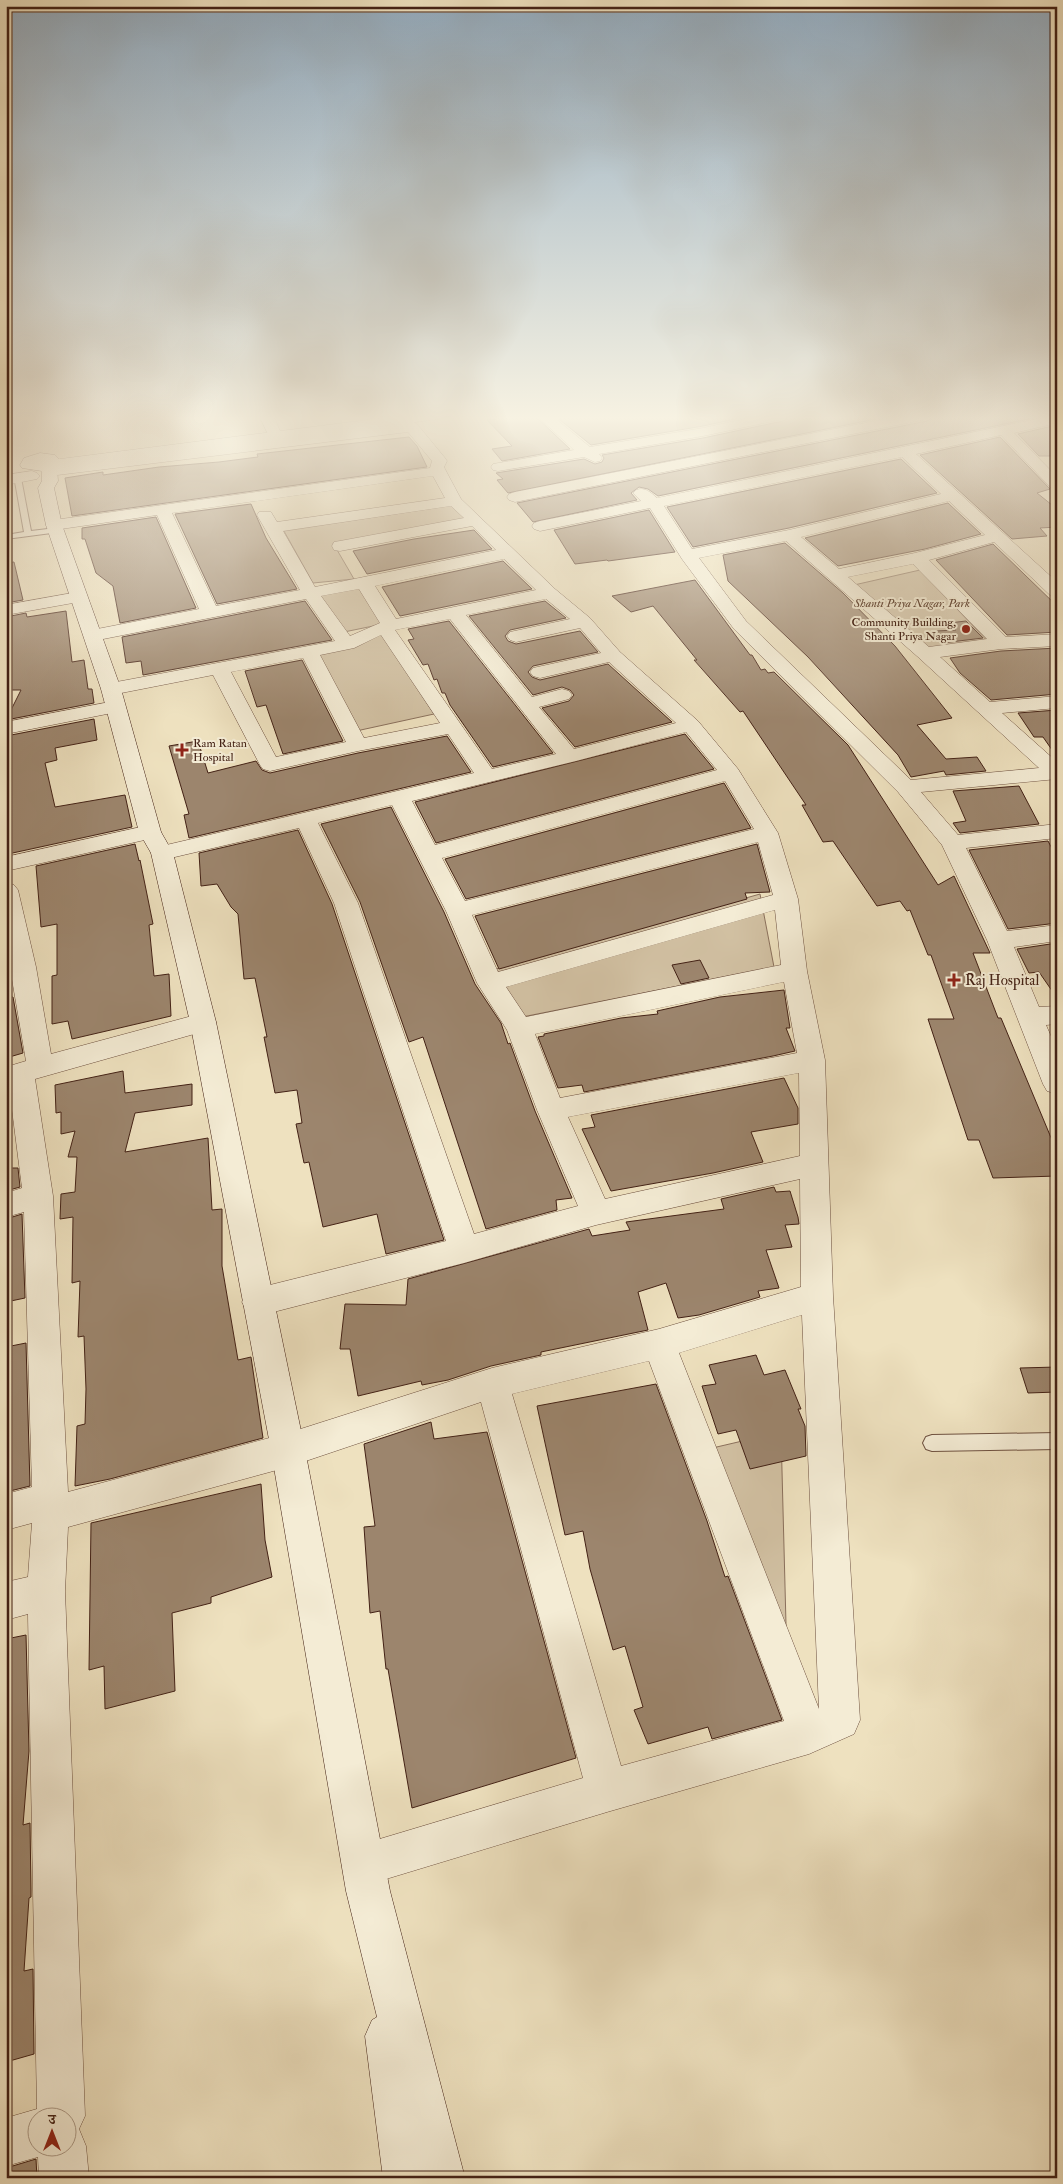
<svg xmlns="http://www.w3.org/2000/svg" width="1063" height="2184" font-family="'IM FELL Double Pica','Noto Serif Devanagari',serif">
  <rect width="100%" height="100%" fill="#eee1bf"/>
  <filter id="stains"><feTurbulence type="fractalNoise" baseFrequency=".004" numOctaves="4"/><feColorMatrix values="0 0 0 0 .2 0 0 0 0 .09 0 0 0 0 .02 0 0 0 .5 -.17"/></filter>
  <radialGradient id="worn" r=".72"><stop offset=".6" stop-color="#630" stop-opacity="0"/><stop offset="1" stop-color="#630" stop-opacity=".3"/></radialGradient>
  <!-- green -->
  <path fill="#d1c0a2" stroke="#8a705c" d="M454 505 467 519 333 543 354 579 313 583 284 531Z
    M920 570 995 649 929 658 854 585Z
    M358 584 383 624 344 632 316 590Z
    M382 634 434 714 347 733 302 650Z
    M760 894 774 967 507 1020 485 972Z
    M781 1432 787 1663 691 1453Z"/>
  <!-- building -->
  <path fill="#9c856d" stroke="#432115" d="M520 415H534L570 449 502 461 492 449 512 446 487 420Z
    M554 415H754L703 426 591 445Z
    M792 415H896L508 493 497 480 503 479 496 473 584 459 595 464 602 462 604 458 602 455 703 438 783 421Z
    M936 415H1048L658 496 648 489 639 487 631 493 637 500 533 522 517 503 927 421Z
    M1057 425V456H1039L1018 434Z
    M409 437 417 446 427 467 72 516 65 478 103 472V475L159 467 219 462 258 457 257 454Z
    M1000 437 1050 489 1037 493 1057 509V527L1040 528 1047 536 1012 539 920 455Z
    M901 459 937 493 789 528 693 547 667 507Z
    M948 503 981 534 925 549 838 566 805 538Z
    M251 504 266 538 297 589 217 604 175 514Z
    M649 510 675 552 608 561 607 560 575 564 554 530Z
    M156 517 196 608 120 623 113 586 96 573 85 539H82V528Z
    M474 530 492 549 367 574 353 551 414 539Z
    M785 543 843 593 895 646 952 718 917 725 946 759 977 757 986 771 946 775 944 771 911 777 898 755 808 657 728 581 723 555Z
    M993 544 1057 606V632L1007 635 936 560Z
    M503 561 532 589 400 616 382 587Z
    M14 562 23 600 6 603V563Z
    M695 580 750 655H752L761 670 765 669 768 673 774 672 848 745 938 885 954 876 990 953H973L998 1018H1001L1057 1152V1176L993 1178 979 1140H968L928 1019H954L931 955H928L910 910 907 911 900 901 877 906 833 841 823 842 802 805H806L743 711 740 712 694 660H697L653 606 631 612 612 596Z
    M305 601 332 640 143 675 141 661 126 663 122 637Z
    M545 601 566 618 510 630 505 636 508 641 516 644 580 631 598 652 533 666 528 672 532 677 540 680 608 664 672 722 575 747 542 708 569 701 574 695 570 690 562 687 533 695 469 616Z
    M66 611 72 662 84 660 88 689H92L94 703 6 720 21 690H6V617L26 613 27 617Z
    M449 621 553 753 493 767 450 705 445 693H442L437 679 434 680 428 664 423 665 408 640 414 639 408 629Z
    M966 621 983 638 942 643 936 631 956 630 949 623Z
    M1057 648V694L991 700 960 673 950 658 1001 651Z
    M302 660 343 741 283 754 266 705 257 707 245 671Z
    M1057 710V757L1043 737H1034L1018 713Z
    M94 719 97 740 55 748 57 760 45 763 55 807 125 795 132 827 8 854V846H6V736Z
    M685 734 714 769 436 843 415 802Z
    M447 736 471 772 189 838 184 815 189 814 169 746 198 741 208 773 256 761 262 770 270 773 358 753Z
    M724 783 751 828 466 899 445 859Z
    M1019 786 1039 824 960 833 953 823 966 821 953 791Z
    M391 807 444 912 475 984 501 1023 508 1044 510 1043 535 1111 572 1198 556 1200 557 1210 486 1229 423 1037 409 1042 360 902 321 824Z
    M298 830 332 904 444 1240 386 1254 377 1214 323 1227 309 1162 304 1163 296 1124 302 1123 297 1090 275 1093 264 1037H267L255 978 244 979 238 914 231 907 217 884 201 886 199 853Z
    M1048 841 1057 858V923L1008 929 969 850Z
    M135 844 139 861 140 860 153 924 149 925 154 976 169 974 171 1016 72 1039 68 1021 52 1024V976L57 975V924L41 927 36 866Z
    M757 844 770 892 745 893 747 899 499 969 475 916Z
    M1057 943V998L1039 972 1029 973 1017 949Z
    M700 960 709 978 681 984 672 965Z
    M784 990 790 1028H786L795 1051 773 1056 584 1092 582 1085 558 1088 538 1037 544 1036V1034L621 1018 658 1014 657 1011 720 997Z
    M6 997H13L23 1053 6 1058Z
    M123 1071 125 1093 192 1084V1105L135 1113 125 1152 208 1138 212 1210 222 1209V1266L238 1360 251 1357 263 1438 110 1479 75 1486 77 1426 85 1424 86 1389 84 1336 78 1337 80 1281 72 1283 73 1217 60 1219 61 1194 75 1192 77 1157H68L75 1131 61 1134V1112L56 1113 55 1085Z
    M784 1078 798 1108V1124L751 1132 763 1162 713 1173 611 1191 582 1129 595 1127 591 1115Z
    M6 1168H18L20 1187 6 1191Z
    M774 1187 776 1192 790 1191 798 1217 799 1224 785 1225 792 1247 766 1250 779 1288 758 1291 760 1297 699 1315 678 1318 666 1283 638 1292 648 1330 541 1352V1355L491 1366 448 1380 422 1385 421 1381 358 1396 350 1349H340L345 1304 406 1305 408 1279 589 1229 592 1236 630 1230 626 1222 724 1209 721 1199Z
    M22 1214 25 1298 6 1302V1219Z
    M26 1343 30 1486 6 1492V1347Z
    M756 1355 764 1375 785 1370 801 1409H798L805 1426 806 1456 750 1469 736 1430 718 1434 702 1386 716 1384 709 1365Z
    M1057 1367V1392L1028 1393 1020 1368Z
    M656 1384 707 1521 725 1577 728 1576 782 1720 712 1739 708 1727 648 1744 634 1710 643 1707 625 1646 613 1650 590 1569 583 1531 565 1535 537 1406Z
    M431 1422 434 1439 487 1432 576 1758 412 1808 388 1669H386L380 1611 370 1613 364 1527 375 1526 364 1444Z
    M261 1484 265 1540 272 1577 211 1597V1603L172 1613 175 1691 105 1709 104 1666 89 1670 91 1523Z
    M26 1635 29 1751 23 1825 30 1823 31 1890V1897L29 1898 24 1971 33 1969 34 2054 6 2062V1639Z
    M36 2159 37 2178H6V2168Z"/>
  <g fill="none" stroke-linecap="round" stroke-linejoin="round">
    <defs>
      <path id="lane" d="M14 476 21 478 31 531 56 528H59V532L6 539V535L24 532Z
        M1057 1433V1449L932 1451 926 1449 923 1443 926 1437 932 1435Z"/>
      <path id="street" d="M259 415H273L280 431 278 434H268Z
        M536 415H551L590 447 703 428 763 415H790L783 419 703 436 599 454 602 458 600 461 595 462 584 457 498 471 493 470 491 467 493 464 574 450Z
        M906 415H934L927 419 515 502 509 500 507 497 509 494 515 492Z
        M1057 415V423L1014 433 1057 477V491L1052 489 1001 435 916 454 1057 582V597L1051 596 994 542 929 560 1006 637 1057 634V646L1001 649 940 657 990 702 1057 696V708L1002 713 1057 762V779L921 792 958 835 1057 824V838L966 848 1007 931 1057 925V941L1014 947 1039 1007 1057 1006V1024L1046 1025 1057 1050V1094L1047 1091 1043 1084 987 940 942 845 898 792 734 629 682 559 650 508 540 531 534 529 532 526 534 523 540 521 641 501 633 493 636 490C645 487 650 492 657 498ZM902 457 941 494 789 530 692 549 664 506ZM949 501 985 535 915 553 839 569 801 537ZM786 541 918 657 1039 768 911 780 746 621 699 558ZM913 564 987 639 929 647 848 577Z
        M401 416 417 424 445 458 447 461 444 467 446 471 461 499 555 589 590 618 620 652 698 721 738 769 778 833 798 899 807 971 825 1060 833 1296 860 1720 854 1734 809 1754 607 1812 363 1886 348 1880 342 1865 348 1850 363 1844 583 1778 481 1402 288 1467 68 1527 65 1591 85 2116 79 2129 86 2146 89 2178H39L38 2157 6 2166V2118L37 2109 28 1614 6 1620V1582L28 1577 32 1523 6 1530V1494L32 1487 24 1212 6 1217V1193L22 1188 9 1086 6 1087V1067L26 1061 6 944V882L14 885 18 890 36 967 51 1054 203 1013 212 1015 216 1022 212 1029 35 1079 53 1196 68 1492 288 1433 492 1368 659 1329 801 1287 800 1179 596 1225 464 1263 258 1316 247 1312 242 1302 247 1292 258 1288 446 1241 334 903 299 828 162 860 154 858 151 853 154 848 162 846 474 773 448 734 358 751 270 771 263 769 260 765 213 675 111 695 104 693 101 689 104 685 111 683 335 641 306 599 93 641 87 639 84 635 87 631 199 609 157 515 54 530 48 528 46 525 48 522 54 520 430 468 432 461 408 432 49 476 44 474 41 471 44 468 49 466 398 424 394 420ZM433 476 445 498 277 522 271 512H259L257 515 300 590 216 606 172 513ZM451 506 464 518 340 541 334 542 332 546 334 550 340 551 472 526 496 550 315 587 283 531ZM504 559 536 590 396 619 375 586ZM359 589 380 623 350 636 321 596ZM546 599 570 619 510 632 507 636 510 640 516 642 580 628 601 653 533 668 530 672 533 676 540 678 609 662 676 723 574 749 539 707 569 699 572 695 569 691 562 689 532 697 466 615ZM450 619 556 754 492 769 395 630ZM381 635 440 723 364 738 320 655 354 648ZM303 658 346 742 276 757 231 672ZM686 732 717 770 435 845 412 801 576 761ZM725 781 754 829 465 901 442 858ZM392 805 446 911 477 983 507 1030 537 1110 578 1206 474 1234 358 903 318 823ZM758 842 773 895 498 972 472 915ZM775 910 781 965 526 1017 506 987ZM784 982 797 1053 560 1098 535 1034ZM799 1073 800 1156 605 1199 568 1117ZM802 1315 819 1709 679 1353ZM649 1361 784 1721 621 1766 512 1394ZM38 2116H68V2146H38Z
        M32 471 37 473 40 476 37 479 6 485V475Z
        M78 592 84 593 87 597 84 601 6 615V605Z
        M115 701 122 703 125 707 122 711 6 734V722Z
        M150 825 158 827 161 832 158 837 6 871V857Z"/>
      <path id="secondary" d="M407 415H446L439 419 57 468 58 481 54 488 62 525 121 689 161 832 173 853 216 1022 305 1450 390 1891 465 2178H383L365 2036 372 2020 377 2017 346 1891 271 1450 190 1022 151 853 139 832 101 689 46 525 38 488 42 481V471L22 468 20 465 24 458 40 453 55 455 59 459Z"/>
    </defs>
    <!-- lane casing -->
    <use href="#lane" stroke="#6e5140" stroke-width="2"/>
    <!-- street casing -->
    <use href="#street" stroke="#6e5140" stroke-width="1"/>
    <!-- secondary casing -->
    <use href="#secondary" stroke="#432115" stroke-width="1"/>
    <!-- lane -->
    <use href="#lane" fill="#f4ecd5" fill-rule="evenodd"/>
    <!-- street -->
    <use href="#street" fill="#f4ecd5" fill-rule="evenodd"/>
    <!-- secondary -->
    <use href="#secondary" fill="#f4ecd5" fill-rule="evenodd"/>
  </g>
  <!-- sky -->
  <linearGradient id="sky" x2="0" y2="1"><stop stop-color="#93acc0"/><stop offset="0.58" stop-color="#f7f2e2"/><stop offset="1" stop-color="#f7f2e2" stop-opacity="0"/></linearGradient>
  <rect width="1063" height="721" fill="url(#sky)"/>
  <!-- markers -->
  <g fill="#8f2418" stroke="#f4ecd5" stroke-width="2">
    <circle cx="966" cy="629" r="5"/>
    <path d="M179.5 742.5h5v5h5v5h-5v5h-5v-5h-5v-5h5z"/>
    <path d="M951.5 972.5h5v5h5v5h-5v5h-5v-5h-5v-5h5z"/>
  </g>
  <g text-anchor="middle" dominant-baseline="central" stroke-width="4" stroke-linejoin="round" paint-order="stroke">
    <!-- far-park labels -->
    <g font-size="12" font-style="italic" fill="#664938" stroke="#f4ecd5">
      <text x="912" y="603">Shanti Priya Nagar, Park</text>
    </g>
    <!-- far-poi labels -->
    <g font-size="12" fill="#432115" stroke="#f4ecd5" text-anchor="end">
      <text x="956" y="622">Community Building,<tspan x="956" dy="14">Shanti Priya Nagar</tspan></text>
      <text x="193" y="743" text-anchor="start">Ram Ratan<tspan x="193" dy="14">Hospital</tspan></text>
    </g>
    <!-- poi labels -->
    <g font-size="15" fill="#432115" stroke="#f4ecd5" text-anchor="start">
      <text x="965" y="980">Raj Hospital</text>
    </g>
  </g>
  <!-- margin -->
  <rect width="1063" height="2184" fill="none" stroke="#eee1bf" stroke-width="25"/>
  <rect x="8" y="8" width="1048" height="2169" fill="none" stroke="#432115" stroke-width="2.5"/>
  <rect x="12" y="12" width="1038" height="2159" fill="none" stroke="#432115"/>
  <!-- north arrow -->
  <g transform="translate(52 2132)"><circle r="24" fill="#f4ecd5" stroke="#ad9b88"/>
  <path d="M0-4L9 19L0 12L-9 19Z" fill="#8f2418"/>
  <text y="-8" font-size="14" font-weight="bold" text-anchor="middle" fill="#432115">उ</text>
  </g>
  <rect width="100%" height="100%" filter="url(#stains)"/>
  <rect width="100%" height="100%" fill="url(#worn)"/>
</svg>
